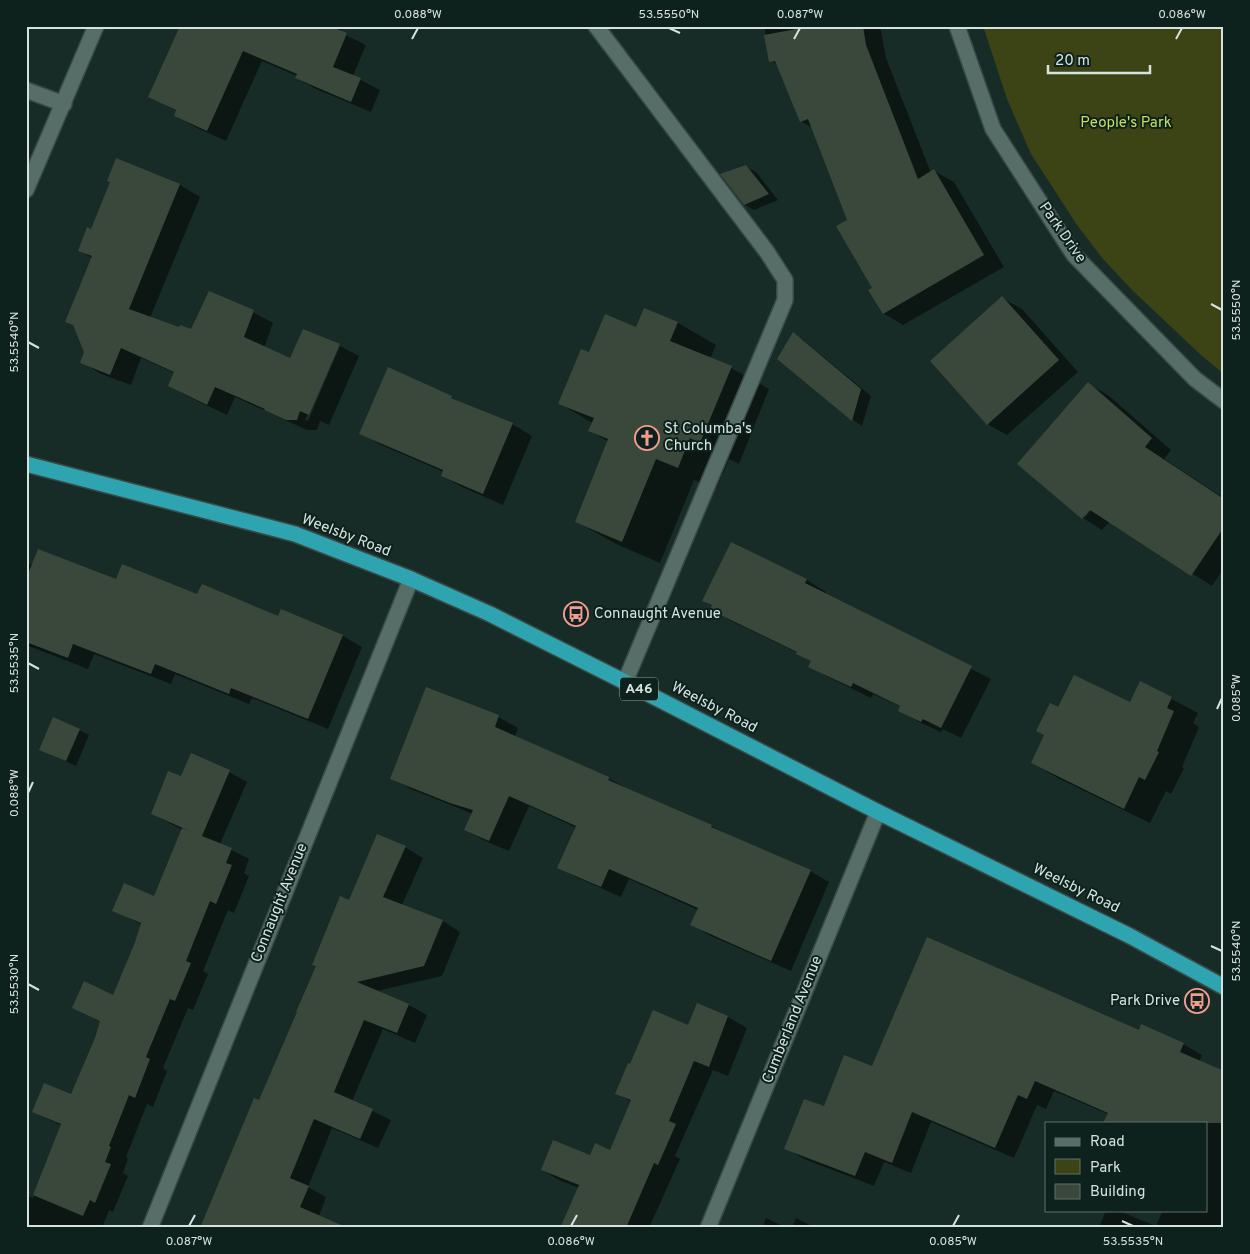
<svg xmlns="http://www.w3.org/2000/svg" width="1250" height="1254" font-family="Overpass,sans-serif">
  <rect width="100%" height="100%" fill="#172c27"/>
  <!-- green -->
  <path fill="#3c4314" d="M983 26H1224V374L1202 356 1132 290 1103 259 1077 225 1031 154 1007 99Z"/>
  <!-- shadow -->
  <path fill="#0007" fill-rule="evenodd" d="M177 26H343L340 32 366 45 353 76 380 90 371 112 316 89 296 78 297 76 262 61 226 141 195 127 175 116 177 111 150 97 180 28Z
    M764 26H880L886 58 931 173 934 171 954 182 1004 267 903 325 883 313 813 128 800 121 778 65 771 61Z
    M116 159 180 185 200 197 150 318 192 331 210 292 253 312 273 323 264 348 290 360 303 330 340 346H338L305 420 308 421 340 346 359 356 329 425 320 421 317 430H307L235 397 227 415 189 397 169 386 175 373 141 358 131 385 101 374 82 362 85 352 92 258 79 250 92 230 111 182Z
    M746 167 756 172 778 200 754 210 744 204Z
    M1002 298 1022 309 1078 372 1007 435 987 424Z
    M678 323 716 345 710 359 731 368 769 389 739 464 729 459 716 489 694 480 660 563 614 543 576 521 609 442 590 431 593 423 560 404 590 354 637 328Z
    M794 334 803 340 871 396 862 426 853 420 779 358Z
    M1088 384 1108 395 1171 450 1164 459 1224 498V568L1212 586 1110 521 1102 530 1083 518 1019 464ZM1093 504 1095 506 1085 517H1082Z
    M451 397 467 406 512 424 532 436 503 505 462 487 442 476 444 472 381 445 361 433Z
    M731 544 807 580 826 592 825 595 991 679 961 738 943 729 941 732 919 722 899 710 901 707 873 694 871 698 830 678 810 666 812 662 798 653 731 621 711 609 713 606 704 601Z
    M26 563 33 565 198 596 279 617 282 611 343 636 362 647 328 729 252 698 249 704 175 674 171 684 94 654 88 669 26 645Z
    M1141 683 1198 713 1193 723 1199 727 1182 767 1184 768 1171 794 1166 791 1150 823 1058 778 1032 763 1059 709 1131 704Z
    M498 717 518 728 515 736 606 786 610 779 628 789 711 826 730 836 810 871 829 882 791 971 711 936 692 925 698 910 629 879 621 897 578 878 559 867 577 828 529 806 509 851 485 841 466 830 473 814 411 789 392 778Z
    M54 718 89 735 76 766 40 749Z
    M229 772 247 782 220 844 249 859 244 873 249 876 234 913 228 910 203 971 208 974 193 1010 188 1008 163 1068 167 1071 153 1107 147 1104 126 1157 128 1159 123 1173 128 1176 113 1212 109 1210 102 1228H26V1195L33 1198 62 1126 34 1112 72 1095 96 1038 101 1022 74 1007 113 996 142 925 114 910 154 898 183 830 152 814 181 778Z
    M405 847 423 858 402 905 443 921 460 932 442 976 377 991 409 1005 427 1015 415 1043 383 1029 352 1101 391 1120 378 1148 332 1128 308 1187 326 1197 319 1216 202 1228 350 902Z
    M26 927 29 929 26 935Z
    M698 1004 728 1017 747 1028 728 1076 713 1070 675 1156 680 1159 649 1228H562L579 1188 561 1181 542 1170 611 1151 632 1102 617 1094 689 1026Z
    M1139 1031 1183 1044 1202 1055 1199 1062 1224 1073V1217L1219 1228H1099L1106 1210H1117L1156 1226 1163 1210H1206V1123L1108 1114 1054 1091 1046 1109 1037 1105 1014 1158 931 1122 911 1173 884 1162 874 1186 804 1159 786 1148 824 1108 872 1068Z
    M766 1218 787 1228H762Z
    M796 1218 816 1228H792Z"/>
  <!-- building -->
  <path fill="#3a483b" d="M180 26H330L347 33 333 67 361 78 351 102 295 78 297 74 243 51 207 131 174 116 176 110 148 97Z
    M813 26H863L866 45 918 179 934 169 984 255 883 314 868 290 872 288 836 226 847 220 808 119 800 122 775 61 769 62 764 35Z
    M116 158 180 184 129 309 179 327 180 325 191 329 209 291 254 310 244 337 290 358 303 329 340 344 309 415 300 411 297 420H286L264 410 265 409 215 387 207 405 168 386 174 372 121 348 110 375 80 363 84 352 73 325 65 322 92 256 78 251 87 227 91 229 110 182 107 181Z
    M746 165 769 194 744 205 720 174Z
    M1002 296 1059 360 987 425 930 361Z
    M644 308 678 322 670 341 732 366 700 443 690 438 678 468 656 459 622 542 575 522 608 439 588 431 594 418 558 404 581 349 589 352 605 314 636 327Z
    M793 332 861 389 852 421 777 359Z
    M388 367 452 396 451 398 513 423 483 494 441 476 443 470 359 434Z
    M1088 382 1152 438 1145 447 1224 499V527L1191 576 1090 510 1082 519 1017 464Z
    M731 542 807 579 805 583 972 666 941 728 923 719 921 722 898 711 900 706 853 683 851 687 808 667 811 661 796 654 797 652 710 610 712 605 702 601Z
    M38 549 116 579 122 564 197 594 202 584 278 616 281 609 343 635 308 719 231 688 229 694 155 664 151 674 73 644 68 658 26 642V579Z
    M1074 675 1130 702 1140 681 1172 697 1167 708 1174 711 1157 751 1159 752 1145 780 1139 777 1124 809 1031 763 1044 735 1036 731 1050 703 1058 707Z
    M426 687 499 715 495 727 609 777 608 780 712 825 711 827 811 870 771 961 690 925 698 908 609 869 601 887 557 868 576 826 509 796 489 841 464 830 473 810 450 803 390 779Z
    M53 717 80 729 66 761 39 750Z
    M191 753 230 770 202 836 232 848 226 863 232 865 216 904 210 901 186 961 191 963 175 1001 170 999 146 1057 150 1059 135 1098 129 1095 109 1146 111 1147 105 1162 111 1164 95 1203 90 1200 83 1216 33 1195 61 1124 32 1112 44 1083 71 1094 95 1038 100 1021 72 1008 84 981 113 995 135 942 141 923 112 911 124 883 154 896 182 828 192 832 151 814 168 771 181 776Z
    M377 834 406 846 383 897 443 920 424 966 357 982 409 1004 397 1033 364 1020 334 1092 373 1109 360 1139 314 1119 290 1178 309 1186 300 1207 348 1228H200L254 1098 259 1100 297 1012H296L316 966 312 965 340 896 349 900Z
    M927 937 1139 1030 1141 1024 1184 1043 1180 1052 1224 1071V1123H1103L1108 1113 1035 1081 1027 1099 1018 1095 995 1148 912 1112 892 1163 865 1152 855 1176 784 1149 804 1099 824 1106 844 1055 872 1066Z
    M697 1003 728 1016 709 1067 694 1061 669 1121 676 1124 658 1165 654 1163 626 1228H560L579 1185 541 1170 553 1140 590 1155 595 1143 610 1150 631 1100 615 1094 628 1063 630 1064 653 1010 688 1025Z"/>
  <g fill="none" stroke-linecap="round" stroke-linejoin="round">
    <defs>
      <path id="lane" d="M596 26 767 252 785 280V300L625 682
        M26 90 64 104"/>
      <path id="street" d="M957 26 993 129 1074 255 1195 379 1224 401
        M26 190 96 26
        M150 1228 411 579
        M708 1228 878 812"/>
      <path id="highway" d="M26 464 295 534 411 579 490 614 625 682 878 812 1130 936 1224 987"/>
    </defs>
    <!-- lane casing -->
    <use href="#lane" stroke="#394a46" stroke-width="18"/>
    <!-- street casing -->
    <use href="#street" stroke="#394a46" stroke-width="18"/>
    <!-- highway casing -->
    <use href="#highway" stroke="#394a46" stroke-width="18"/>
    <!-- lane -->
    <use href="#lane" stroke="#576e68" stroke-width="15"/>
    <!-- street -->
    <use href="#street" stroke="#576e68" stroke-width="15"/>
    <!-- highway -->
    <use href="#highway" stroke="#2fa4b1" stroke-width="15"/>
  </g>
  <!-- ticks -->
  <path fill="none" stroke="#d6e2de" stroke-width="2" d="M669 28 680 33M412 39 418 28M794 39 800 28M1176 39 1182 28M1211 304 1222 310M28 342 39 348M28 663 39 669M1217 709 1222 698M28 793 33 782M1211 946 1222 951M28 984 39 990M1122 1221 1133 1226M189 1226 195 1215M571 1226 577 1215M953 1226 959 1215"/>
  <!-- icons -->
  <defs>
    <symbol id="church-ring" viewBox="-11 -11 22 22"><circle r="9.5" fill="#0e221d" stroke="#f59c90" stroke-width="1.5"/><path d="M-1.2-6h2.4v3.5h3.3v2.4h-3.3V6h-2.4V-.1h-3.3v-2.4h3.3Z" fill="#f59c90"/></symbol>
    <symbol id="bus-ring" viewBox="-11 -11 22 22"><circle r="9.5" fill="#0e221d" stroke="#f59c90" stroke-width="1.5"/><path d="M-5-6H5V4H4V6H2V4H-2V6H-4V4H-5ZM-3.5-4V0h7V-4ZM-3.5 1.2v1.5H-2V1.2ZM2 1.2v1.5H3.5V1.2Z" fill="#f59c90"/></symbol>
  </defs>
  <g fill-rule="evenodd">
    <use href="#church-ring" x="633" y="424" width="28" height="28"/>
    <use href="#bus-ring" x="562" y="600" width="28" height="28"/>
    <use href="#bus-ring" x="1183" y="987" width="28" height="28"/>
  </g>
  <g text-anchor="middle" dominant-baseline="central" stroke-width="4" stroke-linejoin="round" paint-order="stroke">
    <!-- shield labels -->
    <rect fill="#0e221d" stroke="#9aa8a4" stroke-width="1" x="620" y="677.5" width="38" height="23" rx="4"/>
    <g font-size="14" font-weight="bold" fill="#d6e2de">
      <text x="639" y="689">A46</text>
    </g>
    <!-- park labels -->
    <g font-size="15" fill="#cadf59" stroke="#0e221d">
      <text x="1126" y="123">People's Park</text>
    </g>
    <!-- street labels -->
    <g font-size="15" fill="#d6e2de" stroke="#0e221d">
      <text transform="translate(1062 233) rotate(55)">Park Drive</text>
      <text transform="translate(346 536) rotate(21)">Weelsby Road</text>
      <text transform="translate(714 708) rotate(27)">Weelsby Road</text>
      <text transform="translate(1076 889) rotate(26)">Weelsby Road</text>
      <text transform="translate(280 903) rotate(-68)">Connaught Avenue</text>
      <text transform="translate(793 1020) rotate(-68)">Cumberland Avenue</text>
    </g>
    <!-- poi labels -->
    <g font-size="15" fill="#d6e2de" stroke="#0e221d" text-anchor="start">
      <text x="664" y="429">St Columba's<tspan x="664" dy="17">Church</tspan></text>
      <text x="594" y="614">Connaught Avenue</text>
      <text x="1180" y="1001" text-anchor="end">Park Drive</text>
    </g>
  </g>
  <!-- border -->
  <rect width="1250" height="1254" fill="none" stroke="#0e221d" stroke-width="55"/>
  <!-- legend -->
  <rect x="1045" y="1122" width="162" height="90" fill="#0e221d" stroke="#5e6f6a"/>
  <rect x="1055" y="1138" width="25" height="8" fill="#576e68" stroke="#5e6f6a"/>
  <text x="1090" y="1146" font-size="15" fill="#d6e2de">Road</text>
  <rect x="1055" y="1159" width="25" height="15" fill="#3c4314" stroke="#5e6f6a"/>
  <text x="1090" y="1172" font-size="15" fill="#d6e2de">Park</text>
  <rect x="1055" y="1184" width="25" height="15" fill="#3a483b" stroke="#5e6f6a"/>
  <text x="1090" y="1196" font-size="15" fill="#d6e2de">Building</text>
  <!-- scale -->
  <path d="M1048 65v8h102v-8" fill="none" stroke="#d6e2de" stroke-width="2.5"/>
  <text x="1055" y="65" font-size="15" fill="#d6e2de" stroke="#0e221d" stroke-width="4" paint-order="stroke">20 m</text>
  <rect x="28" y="28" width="1194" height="1198" fill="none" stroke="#d6e2de" stroke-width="2"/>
  <g font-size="12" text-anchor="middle" fill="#d6e2de">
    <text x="418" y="18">0.088°W</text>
    <text x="669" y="18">53.5550°N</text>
    <text x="800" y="18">0.087°W</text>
    <text x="1182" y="18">0.086°W</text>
    <text transform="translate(1236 310) rotate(-90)" y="4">53.5550°N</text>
    <text transform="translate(14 342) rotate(-90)" y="4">53.5540°N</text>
    <text transform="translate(14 663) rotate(-90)" y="4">53.5535°N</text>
    <text transform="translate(1236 698) rotate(-90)" y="4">0.085°W</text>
    <text transform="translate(14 793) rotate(-90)" y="4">0.088°W</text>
    <text transform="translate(1236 951) rotate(-90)" y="4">53.5540°N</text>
    <text transform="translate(14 984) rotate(-90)" y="4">53.5530°N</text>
    <text x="189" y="1245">0.087°W</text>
    <text x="571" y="1245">0.086°W</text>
    <text x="953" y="1245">0.085°W</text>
    <text x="1133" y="1245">53.5535°N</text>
  </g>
</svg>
